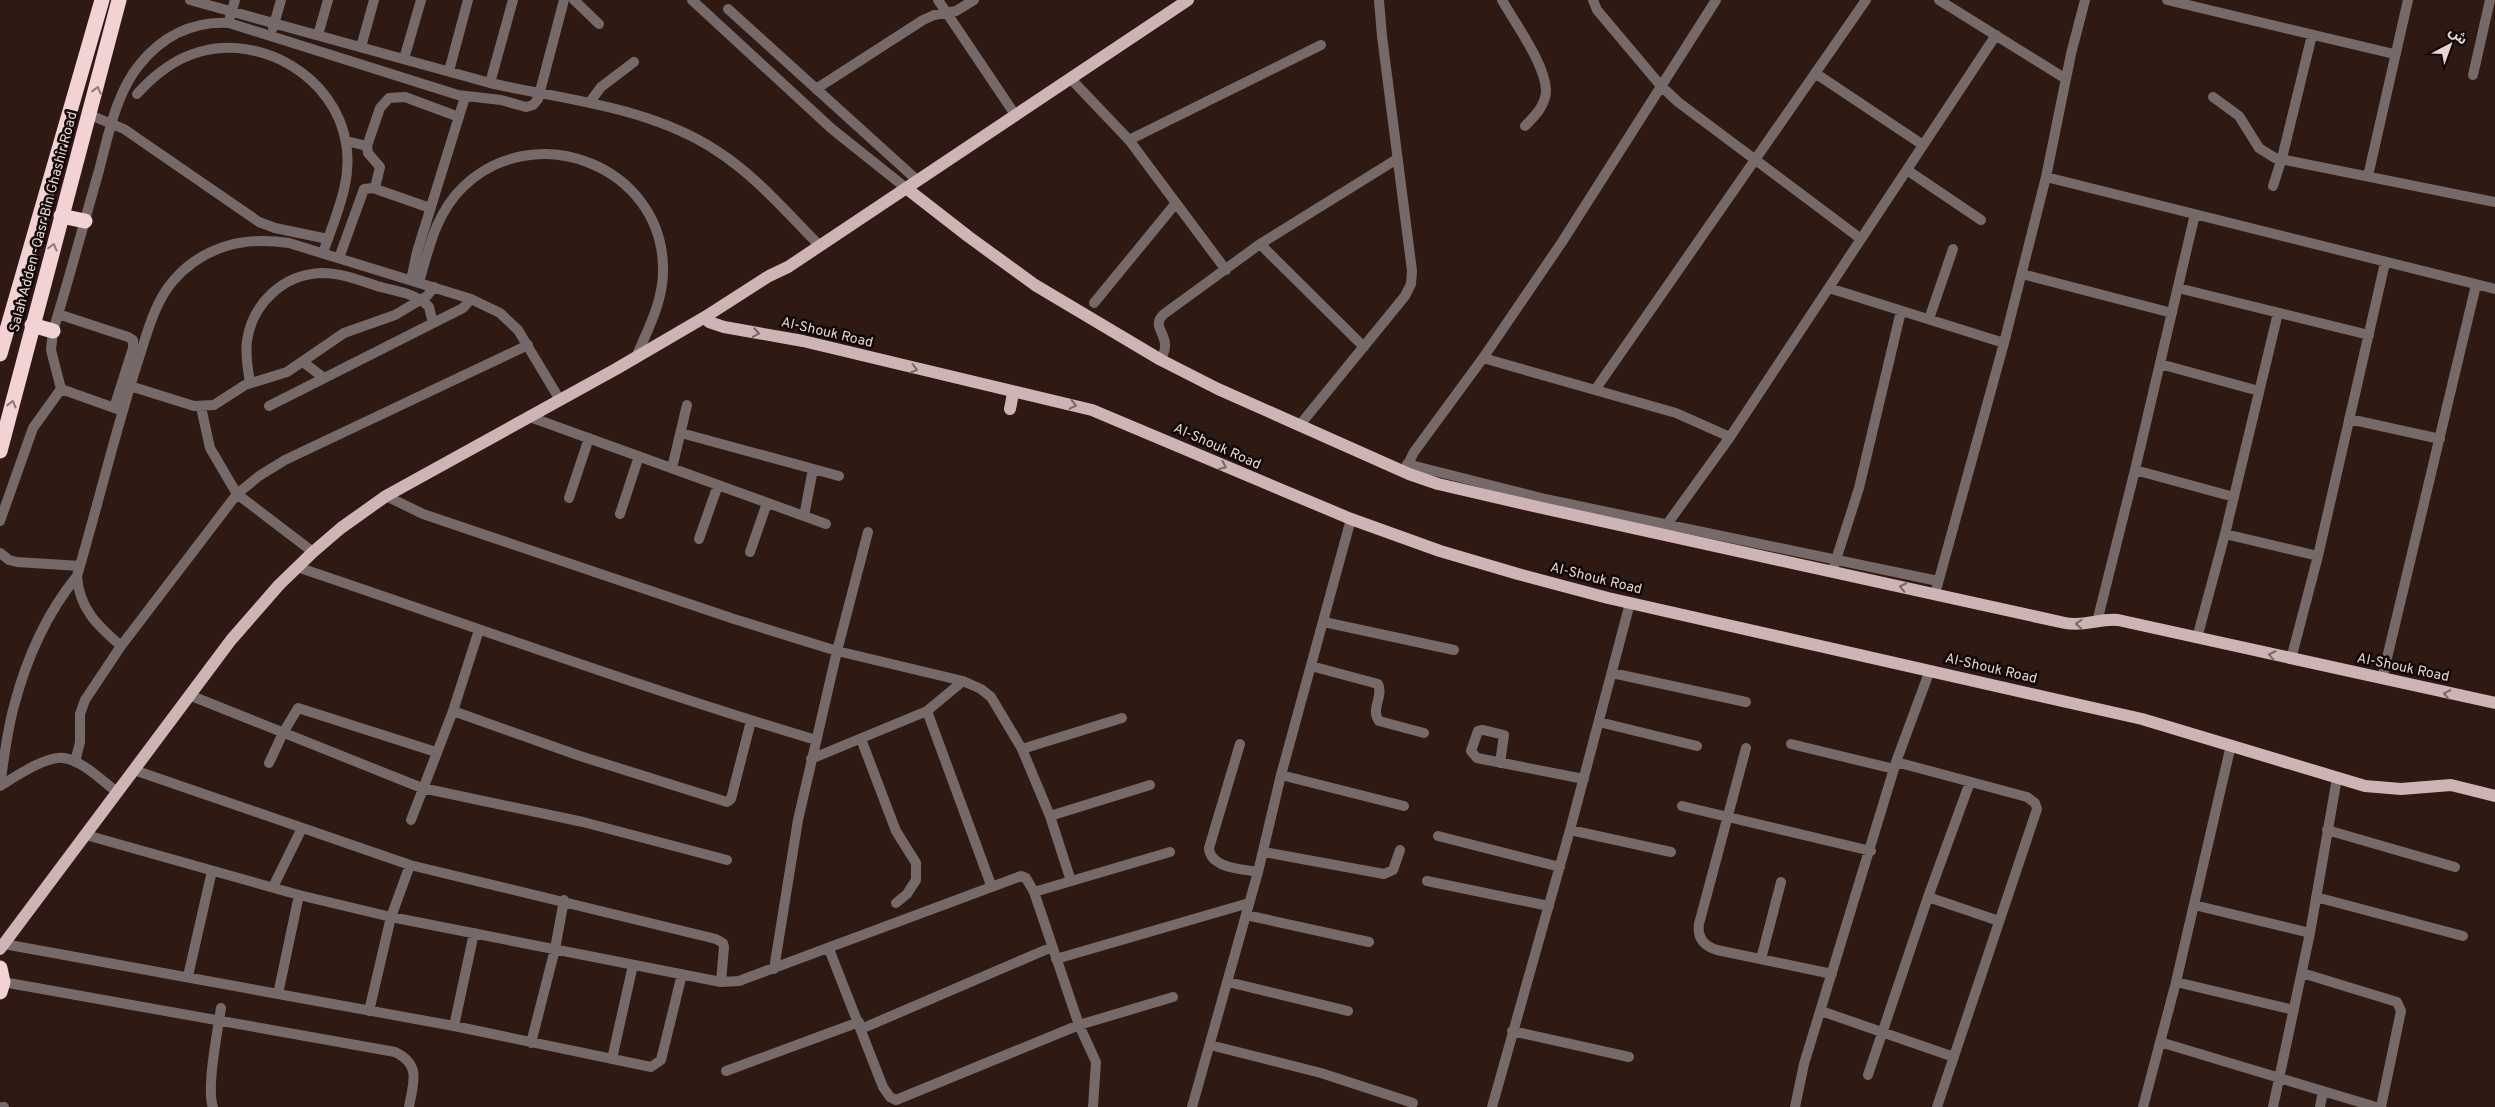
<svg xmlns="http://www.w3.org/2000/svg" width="2495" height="1107" font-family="Overpass,'Noto Sans Arabic',sans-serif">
  <rect width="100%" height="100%" fill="#2e1913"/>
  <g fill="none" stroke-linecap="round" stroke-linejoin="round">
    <!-- street -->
    <path stroke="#766969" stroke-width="10" d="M190 0 490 83C566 100 651 107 717 151 756 176 787 213 820 246
      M574 0 599 24
      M692 0 832 129 906 188
      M938 0 1016 116
      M1502 0C1515 23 1545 64 1546 90 1546 105 1535 116 1525 126
      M1593 0 1597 10 1661 86 1678 102 1861 239
      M1939 0 2066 79
      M2167 0 2394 54
      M728 9 918 181
      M230 17 235 0
      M273 28 281 0
      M318 35 328 0
      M361 47 374 0
      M404 59 421 0
      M449 71 468 0
      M1815 73 1923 145
      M2473 75 2490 0
      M1071 79 1129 140 1226 270
      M490 83 513 0
      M816 89 923 20 934 15 956 11 974 0
      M137 94C155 74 174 59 199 52 262 34 335 77 346 143 353 181 335 217 323 253
      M2213 97 2239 116 2259 148 2275 158 2495 202
      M590 102 601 87 634 62
      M90 115 124 129 259 222 275 228 328 239
      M1129 140 1321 45
      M346 141 367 146
      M1907 170 1981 220
      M2368 176 2408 0
      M2046 177 2495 289
      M2273 186 2282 158 2312 35
      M375 188 380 167 368 153 367 146 380 108 389 98 405 97 459 117
      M1260 244 1364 347
      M339 258 364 189 373 188 430 208
      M2022 274 2172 313
      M411 280 417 252 465 97
      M419 282C429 248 436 213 463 187 535 117 662 166 663 268 664 299 649 327 637 355
      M1829 288 2004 343
      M2178 288 2369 335
      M1094 303 1176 203
      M58 314 128 337 133 340V348L114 408
      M1929 319 1953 249
      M1483 358 1676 413 1730 437
      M1161 360C1163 354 1166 350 1165 344 1164 331 1152 325 1164 314L1260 244 1397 159
      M303 362 324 378
      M2160 364 2259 391
      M250 383C248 369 245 355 247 341 252 304 283 274 322 273 341 273 359 280 377 286 394 291 417 293 429 307L433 323
      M130 386 194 406 214 405 245 385 287 372 344 333 395 315 427 296 434 287
      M61 389 120 410
      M1595 390 1866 0
      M269 406 463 308 471 299
      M201 407 210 448 237 494 313 552
      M530 417 826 524
      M2349 419 2440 439
      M1299 426 1405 296 1411 284 1412 271 1382 36 1379 0
      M681 433 839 476
      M1407 464 1545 499 1938 581
      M672 468 687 405
      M2135 470 2234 497
      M1404 472 1414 452 1483 358 1562 242 1716 0
      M386 496 423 514 734 619 837 651 963 681 981 689 991 697 1022 749 1050 816 1071 881
      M569 498 589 438
      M620 514 639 456
      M804 516 813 469
      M0 521 33 428 61 389 51 350 53 331C69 279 83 226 98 174 108 138 115 94 140 64 163 36 192 21 229 23L458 95 501 100 526 107 533 105 538 99 564 0
      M1660 534 1730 437 1996 35
      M2225 534 2318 556
      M699 539 718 485
      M750 552 767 503
      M0 553 9 560 17 562 80 566
      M1834 566 1859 488 1901 311
      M297 567C470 625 641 688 816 740
      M1935 594 2004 343 2046 177 2071 54 2085 0
      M1324 622 1454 650
      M2097 622 2135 470 2195 214
      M2197 638 2225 534 2278 313
      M121 646 237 494 259 476 285 460 528 345
      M2291 659 2318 556 2385 263
      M1311 666 1378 684C1384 696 1370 709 1379 721L1424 733
      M1612 673 1746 702
      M2382 679 2476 285
      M189 695 422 788 583 822 727 860
      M453 711 580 756 727 802 731 799 751 721
      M927 711 991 885
      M1599 722 1697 746
      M861 739 896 831 916 863V880L907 894 896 903
      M1240 744 1209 848C1210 868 1242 869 1258 872
      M1791 744 1894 769
      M1746 748 1699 924C1697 938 1704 946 1717 950L1832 974
      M1022 749 1122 718
      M811 759 927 711 963 681
      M75 762 80 742V714L85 700 121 646C98 626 79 609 77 576 98 505 115 432 138 361 147 334 154 303 173 281 203 246 245 236 289 243L471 299 500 313 518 330 560 400
      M1896 762 2027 797 2035 803 2037 809 1937 1107
      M269 763 283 733 298 708 436 752
      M1500 763 1504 735 1483 730 1478 731 1471 751 1477 758 1584 779
      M134 770 410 865 716 939 723 943 724 947 721 982
      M1281 775 1404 806
      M0 785C4 759 7 731 14 706 26 660 47 613 77 576
      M0 786C15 777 47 755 64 758 83 761 102 781 117 792
      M1682 806 1871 851
      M1050 816 1150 785
      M411 820 453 711 479 630
      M1570 830 1671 852
      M2327 830 2455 867
      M86 835 299 895 391 917 721 982 739 981 1021 876 1026 878 1034 892 1079 1025 1096 1062 1093 1107
      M1438 836 1560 867
      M1264 852 1384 874 1393 870 1400 850
      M1427 881 1549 906
      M273 887 302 828
      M1034 892 1170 852
      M1928 897 1999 921
      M2316 897 2463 936
      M2194 905 2310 933
      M1246 915 1369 942
      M4 944 454 1026 651 1067 661 1060 682 974
      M829 949 883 1087 890 1097 896 1100 1079 1025 1173 997
      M1056 959 1249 903
      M1761 959 1781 882
      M774 969 798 820 837 651 868 532
      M2302 973 2397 1002 2401 1011 2381 1107
      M188 976 212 871
      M3 982 395 1052C422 1065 413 1083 409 1107
      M1228 982 1348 1011
      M2176 982 2294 1010
      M278 994 299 895
      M369 1011 391 917 410 865
      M1821 1011 1954 1057
      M454 1026 474 933
      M861 1029 1052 947
      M1512 1031 1629 1057
      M2160 1042 2376 1107
      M531 1043 555 949 564 900
      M1210 1045 1321 1073 1413 1103
      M612 1059 633 965
      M726 1071 859 1022
      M1868 1075 1928 897 1970 782
      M2 1107H4
      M213 1107C206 1089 218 1029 221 1008
      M1192 1107 1258 872 1281 775 1351 519
      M1492 1107 1570 830 1630 603
      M1795 1107 1804 1064 1896 762 1930 670
      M2143 1107 2176 982 2231 745
      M2273 1107 2310 933 2337 778
      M2320 1107 2323 1091"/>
    <!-- primary -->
    <path stroke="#cfb4b5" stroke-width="12" d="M906 188 969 237 1035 285 1161 360 1218 389 1409 474 1438 484 1542 508 2065 623C2085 627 2099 618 2118 620L2495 703
      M709 322 724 327 803 341 1092 410 1351 519 1440 551 1518 574 1608 598 2142 719 2365 786 2401 789 2451 785 2495 796
      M1010 409 1013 393
      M0 949 231 640 279 585 313 552 341 528 386 496 616 369 705 317 769 276 788 267 1188 0"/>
    <!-- highway -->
    <path stroke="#f2d2d3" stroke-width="15" d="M61 216 85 221
      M32 325 53 331
      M0 354 102 0
      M0 451 119 0
      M0 968 3 982 0 992"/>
  </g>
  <!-- one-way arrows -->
  <defs><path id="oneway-chevron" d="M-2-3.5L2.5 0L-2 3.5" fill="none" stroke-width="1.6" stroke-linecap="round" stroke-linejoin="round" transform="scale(1.25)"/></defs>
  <g stroke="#8c7776">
    <use href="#oneway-chevron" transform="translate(97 90) rotate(-76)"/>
    <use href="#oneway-chevron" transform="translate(53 247) rotate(-75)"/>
    <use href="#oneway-chevron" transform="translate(12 404) rotate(-76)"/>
  </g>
  <g stroke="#796666">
    <use href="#oneway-chevron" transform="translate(756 333) rotate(9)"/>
    <use href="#oneway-chevron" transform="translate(914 369) rotate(14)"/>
    <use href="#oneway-chevron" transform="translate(1073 405) rotate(13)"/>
    <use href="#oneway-chevron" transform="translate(1223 466) rotate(24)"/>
    <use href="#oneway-chevron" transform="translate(1903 587) rotate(-168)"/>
    <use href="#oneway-chevron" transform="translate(2079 624) rotate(-177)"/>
    <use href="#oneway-chevron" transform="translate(2272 655) rotate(-168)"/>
    <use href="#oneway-chevron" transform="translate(2447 694) rotate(-168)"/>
  </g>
  <g text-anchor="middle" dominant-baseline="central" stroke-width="5" stroke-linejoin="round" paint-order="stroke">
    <!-- street labels -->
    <g font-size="14" fill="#e6d6d2" stroke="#100705">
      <text transform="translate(44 222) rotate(-75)">Salah Adden -Qasr Bin Ghashir Road</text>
      <text transform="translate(827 333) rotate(13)">Al-Shouk Road</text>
      <text transform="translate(1217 447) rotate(24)">Al-Shouk Road</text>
      <text transform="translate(1596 579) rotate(14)">Al-Shouk Road</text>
      <text transform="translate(2403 668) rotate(12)">Al-Shouk Road</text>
      <text transform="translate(1991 669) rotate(13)">Al-Shouk Road</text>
    </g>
  </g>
  <!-- north arrow -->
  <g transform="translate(2450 45) rotate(41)" stroke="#100705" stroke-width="4" paint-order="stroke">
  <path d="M0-4L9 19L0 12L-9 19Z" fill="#e6d6d2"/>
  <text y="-8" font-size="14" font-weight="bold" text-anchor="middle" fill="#e6d6d2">ش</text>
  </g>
</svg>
